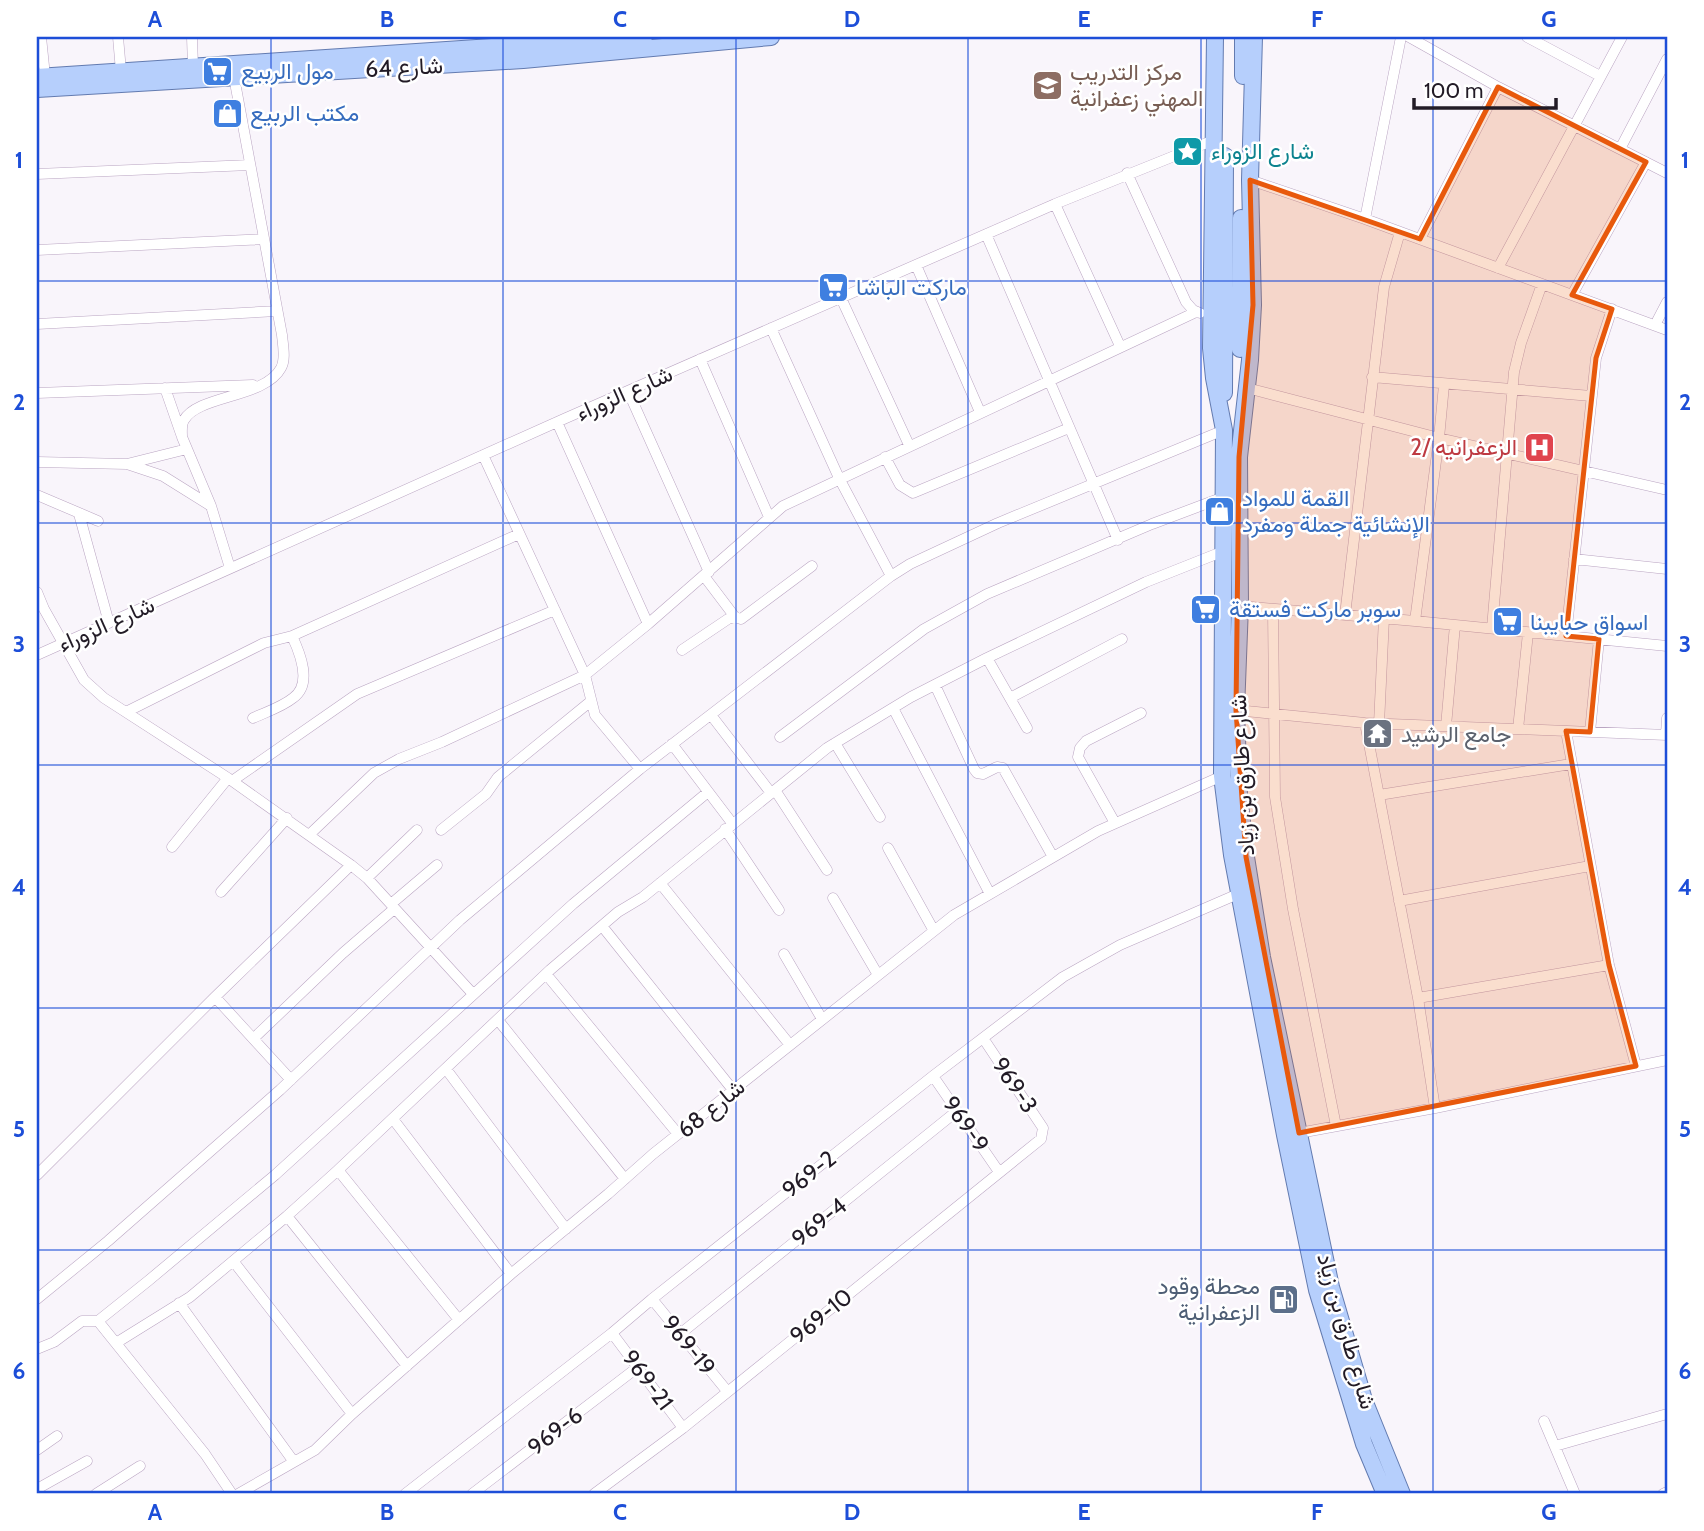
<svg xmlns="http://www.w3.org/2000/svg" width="1704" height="1531" font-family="Cabin,Vazirmatn,sans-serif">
  <rect width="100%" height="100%" fill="#f9f5fb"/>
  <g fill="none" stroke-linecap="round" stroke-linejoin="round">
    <defs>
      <path id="street" d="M41 37 45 76
        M118 37 121 71
        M192 37 193 67
        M1409 37 1498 87 1667 173
        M1527 37 1600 76
        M1620 149 1667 59
        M1127 173 1186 302 1193 310 1200 313
        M37 174 250 165
        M1250 180 1365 219 1667 330
        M1055 204 1120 346
        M1365 219 1401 37
        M986 234 1118 540
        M1420 239 1498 87
        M37 250 264 239
        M916 265 980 412
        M1498 268 1622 37
        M1572 295 1646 162
        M841 298 909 445
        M37 324 277 311
        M1655 325 1667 302
        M771 328 839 478 891 576
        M700 359 769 517
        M1372 377 1591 396
        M165 388 181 434
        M1247 388 1439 438 1667 490
        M628 391 709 572
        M37 393 253 385
        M557 422 648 624
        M483 455 585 675 595 715 640 769
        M885 457 900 485 913 493 1069 428
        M37 462 127 464 163 476 211 506
        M127 464 187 449
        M37 495 98 521
        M79 514 109 623
        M1574 559 1667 569
        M230 568 211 506 182 437C182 431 181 425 184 420 198 395 265 398 281 368 286 359 283 346 282 335L234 77
        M704 576 735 617
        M37 592 44 609 84 680 104 698 228 778 351 865 367 878 473 994
        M1240 606 1415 621 1667 646
        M1273 609 1275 797 1293 909 1336 1126
        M1345 615 1384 287 1400 232
        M1415 621 1439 438 1444 385
        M1492 628 1514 372 1521 343 1542 284
        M1566 636 1596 358 1612 309
        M682 650 728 619 735 617 741 619 812 566
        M37 655 566 418 1055 204 1214 140
        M987 658 1027 728
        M935 685 974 769 977 773 983 774 997 767 1003 768 1053 857
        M1010 698 1122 639
        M893 708 990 894
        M1236 710 1365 723 1667 735
        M126 712 264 643 292 636 519 534
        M711 715 771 793
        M253 718C266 712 282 707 293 698 313 684 300 653 292 636
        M1365 723 1418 998 1435 1108
        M1379 724 1384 618
        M1446 726 1455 625
        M1518 729 1528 633
        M1566 731 1609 965 1636 1066
        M1590 732 1599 639
        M1666 735 1667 718
        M780 737 924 629 987 594 1152 524 1224 497
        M835 743 880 817
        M672 744 732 823
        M232 781 357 694 555 610
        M775 790 827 870
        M1379 795 1571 764
        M1115 823 1078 757 1080 748 1086 741 1141 713
        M725 829 779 910
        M441 830 486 794 498 777 591 701
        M310 834 374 773 399 759 442 742 585 675 648 624 783 506 1196 312
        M172 847 228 778
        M888 848 934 931
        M367 878 417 830
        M660 883 790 1045
        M221 892 287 818
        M833 898 878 975
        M1399 901 1590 866
        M391 904 437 865
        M602 926 733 1090
        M784 954 822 1019
        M546 974 678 1134
        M215 997 291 1080
        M1418 998 1609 965
        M498 1020 625 1179
        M254 1038 343 953 394 909
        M446 1069 566 1229
        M933 1076 999 1172
        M393 1119 511 1274
        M1299 1133 1435 1108 1667 1060
        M338 1170 287 1216 407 1366
        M37 1175 215 997 351 865
        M234 1262 352 1414
        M37 1299 108 1241 280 1090 460 920 640 769 891 576 910 564 998 523 1224 430
        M652 1299 727 1391
        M179 1303 294 1462
        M459 1320 338 1170 550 970 618 912 643 897 827 748 911 697 987 658 1146 582 1224 551
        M98 1321 205 1454 232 1494
        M612 1333 683 1428
        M680 1334 957 1111
        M116 1343 190 1297 287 1216
        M37 1349 54 1342 82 1321H98L148 1281 275 1175 573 904 708 792
        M1544 1421 1575 1494
        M1555 1446 1667 1414
        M37 1450 57 1436
        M37 1489 87 1461
        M96 1494 140 1466
        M238 1494 315 1450 352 1414 511 1274 608 1194 653 1154 954 915 1098 831 1222 776
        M405 1494 612 1333 652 1299 933 1076 1063 977 1120 945 1238 894
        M472 1494 638 1367
        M594 1494 683 1428 1041 1139 1043 1128 983 1038
        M1663 1494 1667 1492"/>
      <path id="primary" d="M1215 37 1211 348 1214 378 1224 430 1222 776 1232 855 1285 1135 1317 1290 1364 1444 1385 1494
        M1254 37 1250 180 1253 305 1250 360 1239 457 1240 606 1236 710 1239 795 1246 857 1262 957 1331 1287 1364 1400 1402 1494
        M1243 76V37
        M37 77 644 37
        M37 89 523 60 771 37
        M1240 349 1241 218
        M1224 393 1225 156"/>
    </defs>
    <!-- street casing -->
    <use href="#street" stroke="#baa5c2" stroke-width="11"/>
    <!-- primary casing -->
    <use href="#primary" stroke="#637bb0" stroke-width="18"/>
    <!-- street -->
    <use href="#street" stroke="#fff" stroke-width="10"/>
    <!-- primary -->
    <use href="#primary" stroke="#b6cffc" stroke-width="16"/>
  </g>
  <!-- marked area -->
  <path fill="#e8590c" fill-opacity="0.2" stroke="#e8590c" stroke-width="5" stroke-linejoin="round" d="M1498 87 1646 162 1572 295 1612 309 1596 358 1566 636 1599 639 1590 732 1566 731 1609 965 1636 1066 1299 1133 1246 857 1236 710 1239 457 1253 305 1250 180 1420 239Z"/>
  <!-- grid -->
  <path fill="none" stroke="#1d4ed8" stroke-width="2" stroke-opacity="0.55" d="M271 37V1494M503 37V1494M736 37V1494M968 37V1494M1201 37V1494M1433 37V1494M37 281H1667M37 523H1667M37 765H1667M37 1008H1667M37 1250H1667"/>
  <!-- icons -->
  <defs>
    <symbol id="supermarket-square" viewBox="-11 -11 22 22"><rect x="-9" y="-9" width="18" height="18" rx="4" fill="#3f7fe0" stroke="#fff"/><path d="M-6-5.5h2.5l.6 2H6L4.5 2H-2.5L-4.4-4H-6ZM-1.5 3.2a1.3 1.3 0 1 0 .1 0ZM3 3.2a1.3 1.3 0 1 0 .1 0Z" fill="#fff"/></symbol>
    <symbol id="university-square" viewBox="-11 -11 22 22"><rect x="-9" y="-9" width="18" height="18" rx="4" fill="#8d6e63" stroke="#fff"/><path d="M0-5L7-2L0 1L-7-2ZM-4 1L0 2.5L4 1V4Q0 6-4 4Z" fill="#fff"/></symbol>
    <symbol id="shop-square" viewBox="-11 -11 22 22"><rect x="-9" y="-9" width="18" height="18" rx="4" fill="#3f7fe0" stroke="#fff"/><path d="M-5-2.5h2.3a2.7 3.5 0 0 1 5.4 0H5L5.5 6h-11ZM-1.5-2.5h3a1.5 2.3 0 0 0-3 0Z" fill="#fff"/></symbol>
    <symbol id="sight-square" viewBox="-11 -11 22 22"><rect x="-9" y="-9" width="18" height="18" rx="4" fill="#0f9aa8" stroke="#fff"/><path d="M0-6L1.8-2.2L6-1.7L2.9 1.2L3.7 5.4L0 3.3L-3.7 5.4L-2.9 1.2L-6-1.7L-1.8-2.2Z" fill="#fff"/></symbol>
    <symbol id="hospital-square" viewBox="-11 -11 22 22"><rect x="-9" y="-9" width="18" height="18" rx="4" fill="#e0444e" stroke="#fff"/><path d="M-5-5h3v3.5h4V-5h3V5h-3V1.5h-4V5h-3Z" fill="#fff"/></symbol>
    <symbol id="temple-square" viewBox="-11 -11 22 22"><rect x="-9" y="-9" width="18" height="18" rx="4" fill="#6b7280" stroke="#fff"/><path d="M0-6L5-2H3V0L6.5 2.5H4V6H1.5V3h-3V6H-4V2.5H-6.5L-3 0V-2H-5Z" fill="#fff"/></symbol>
    <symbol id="fuel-square" viewBox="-11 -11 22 22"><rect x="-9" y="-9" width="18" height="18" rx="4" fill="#5c6f8a" stroke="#fff"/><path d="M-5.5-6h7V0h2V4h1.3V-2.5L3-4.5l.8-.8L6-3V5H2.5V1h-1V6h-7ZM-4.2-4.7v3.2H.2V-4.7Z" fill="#fff"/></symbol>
  </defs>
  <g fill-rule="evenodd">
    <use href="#supermarket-square" x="200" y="54" width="35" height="35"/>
    <use href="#university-square" x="1030" y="68" width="35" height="35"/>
    <use href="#shop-square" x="210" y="96" width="35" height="35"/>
    <use href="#sight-square" x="1170" y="134" width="35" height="35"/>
    <use href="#supermarket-square" x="816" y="270" width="35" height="35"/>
    <use href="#hospital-square" x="1522" y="430" width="35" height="35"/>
    <use href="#shop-square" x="1202" y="494" width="35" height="35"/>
    <use href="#supermarket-square" x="1188" y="592" width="35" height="35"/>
    <use href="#supermarket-square" x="1490" y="604" width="35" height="35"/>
    <use href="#temple-square" x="1360" y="716" width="35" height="35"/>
    <use href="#fuel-square" x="1266" y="1282" width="35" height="35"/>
  </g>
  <g text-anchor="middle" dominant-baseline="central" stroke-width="5" stroke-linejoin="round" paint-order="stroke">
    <!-- street labels -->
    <g font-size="23" fill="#221b26" stroke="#fff">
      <text transform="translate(404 67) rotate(-3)">شارع 64</text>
      <text transform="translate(624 393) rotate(-24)">شارع الزوراء</text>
      <text transform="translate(106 624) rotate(-24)">شارع الزوراء</text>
      <text transform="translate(1242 775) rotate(-93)">شارع طارق بن زياد</text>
      <text transform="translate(1015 1085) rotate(56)">969-3</text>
      <text transform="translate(711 1108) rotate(-39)">شارع 68</text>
      <text transform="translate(966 1124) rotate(55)">969-9</text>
      <text transform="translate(809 1174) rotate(-38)">969-2</text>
      <text transform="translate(819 1222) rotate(-39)">969-4</text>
      <text transform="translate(821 1316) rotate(-39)">969-10</text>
      <text transform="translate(1347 1331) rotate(74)">شارع طارق بن زياد</text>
      <text transform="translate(689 1345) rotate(51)">969-19</text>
      <text transform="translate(648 1380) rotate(53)">969-21</text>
      <text transform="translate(555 1431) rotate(-38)">969-6</text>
    </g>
    <!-- shop labels -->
    <g font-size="23" fill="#366cbe" stroke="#fff" text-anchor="start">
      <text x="241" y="71">مول الربيع</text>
      <text x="250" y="113">مكتب الربيع</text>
      <text x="856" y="287">ماركت الباشا</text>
      <text x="1242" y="498">القمة للمواد<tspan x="1242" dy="26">الإنشائية جملة ومفرد</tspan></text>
      <text x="1229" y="609">سوبر ماركت فستقة</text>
      <text x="1530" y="622">اسواق حبايبنا</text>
    </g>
    <!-- education labels -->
    <g font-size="23" fill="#785e54" stroke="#fff" text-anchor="start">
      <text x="1070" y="72">مركز التدريب<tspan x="1070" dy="26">المهني زعفرانية</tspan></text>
    </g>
    <!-- culture labels -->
    <g font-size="23" fill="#0d838f" stroke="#fff" text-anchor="start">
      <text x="1211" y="151">شارع الزوراء</text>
    </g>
    <!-- health labels -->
    <g font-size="23" fill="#be3a42" stroke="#fff" text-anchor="end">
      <text x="1517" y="447">الزعفرانيه /2</text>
    </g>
    <!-- worship labels -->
    <g font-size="23" fill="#5b616d" stroke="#fff" text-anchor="start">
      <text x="1401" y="734">جامع الرشيد</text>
    </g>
    <!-- service labels -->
    <g font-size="23" fill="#4e5e75" stroke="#fff" text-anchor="end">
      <text x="1260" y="1286">محطة وقود<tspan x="1260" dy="26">الزعفرانية</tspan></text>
    </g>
  </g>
  <!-- border -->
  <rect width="1704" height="1531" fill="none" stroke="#ffffff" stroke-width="77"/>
  <!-- scale -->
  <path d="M1414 98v10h142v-10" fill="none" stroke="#221b26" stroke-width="3.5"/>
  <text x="1424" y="98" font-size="21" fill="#221b26" stroke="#ffffff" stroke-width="5" paint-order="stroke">100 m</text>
  <rect x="38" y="38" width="1628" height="1454" fill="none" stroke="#1d4ed8" stroke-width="2.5"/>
  <g font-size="23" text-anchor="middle" font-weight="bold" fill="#1d4ed8">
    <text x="155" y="27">A</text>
    <text x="387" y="27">B</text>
    <text x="620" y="27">C</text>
    <text x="852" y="27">D</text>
    <text x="1084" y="27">E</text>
    <text x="1317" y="27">F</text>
    <text x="1549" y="27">G</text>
    <text x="19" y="168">1</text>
    <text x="1685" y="168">1</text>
    <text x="19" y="410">2</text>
    <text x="1685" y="410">2</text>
    <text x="19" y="652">3</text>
    <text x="1685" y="652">3</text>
    <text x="19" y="895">4</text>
    <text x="1685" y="895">4</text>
    <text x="19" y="1137">5</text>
    <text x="1685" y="1137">5</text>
    <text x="19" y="1379">6</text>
    <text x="1685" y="1379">6</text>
    <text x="155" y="1520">A</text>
    <text x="387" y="1520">B</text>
    <text x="620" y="1520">C</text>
    <text x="852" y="1520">D</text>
    <text x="1084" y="1520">E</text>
    <text x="1317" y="1520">F</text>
    <text x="1549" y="1520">G</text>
  </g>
</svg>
